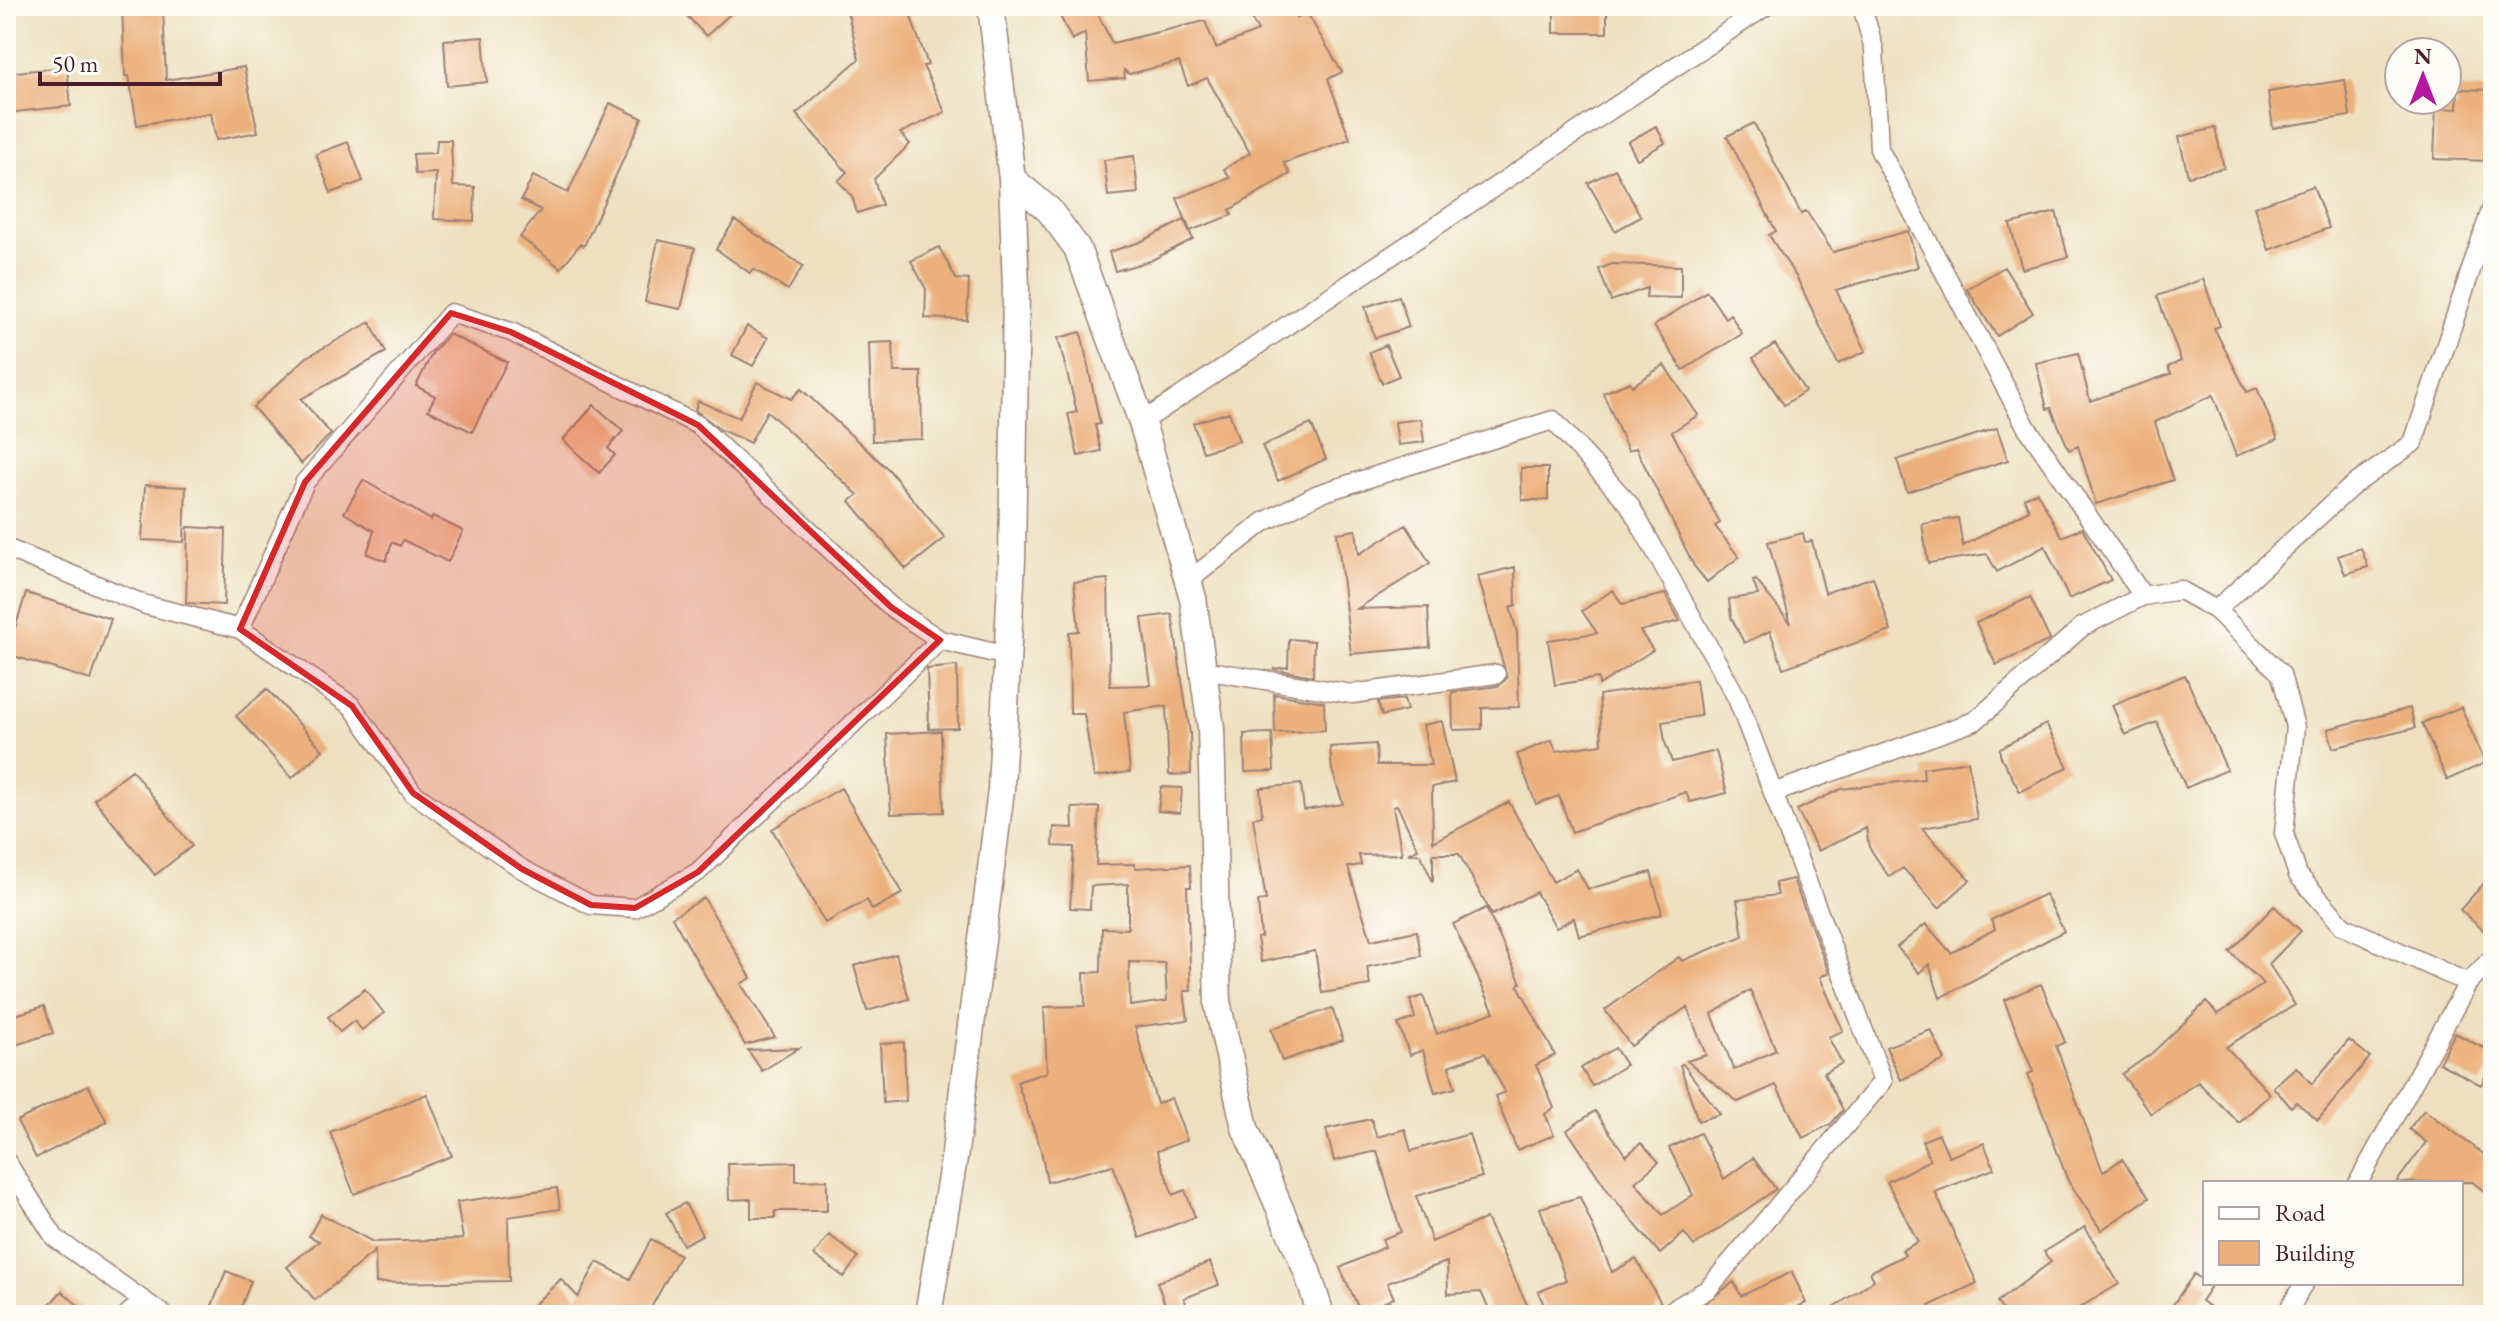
<svg xmlns="http://www.w3.org/2000/svg" width="2499" height="1321" font-family="'EB Garamond',serif">
  <rect width="100%" height="100%" fill="#fdfcf7"/>
  <filter id="ink" filterUnits="userSpaceOnUse"><feTurbulence type="fractalNoise" baseFrequency=".0125" numOctaves="2"/><feDisplacementMap in="SourceGraphic" scale="16" xChannelSelector="R" yChannelSelector="G"/><feConvolveMatrix kernelMatrix="1 2 1 2 8 2 1 2 1" color-interpolation-filters="sRGB"/></filter>
  <filter id="wash" filterUnits="userSpaceOnUse"><feTurbulence type="fractalNoise" baseFrequency=".006" numOctaves="4" result="noise"/><feDisplacementMap in="SourceGraphic" scale="32" xChannelSelector="R" yChannelSelector="G"/><feGaussianBlur stdDeviation="1.8" result="paint"/><feColorMatrix in="noise" values="0 0 0 0 0 0 0 0 0 0 0 0 0 0 0 0 0 1.4 0 .05"/><feComposite in="paint" operator="in"/></filter>
  <g filter="url(#wash)">
    <rect width="100%" height="100%" fill="#eee0bf"/>
    <g id="blocks">
      <!-- building -->
      <path fill="#ecb07b" fill-rule="evenodd" d="M122 6H163L166 80 244 67 258 132 216 140 211 113 137 125 129 76H125Z
        M678 6H739L706 36Z
        M846 6H907L928 65 923 66 945 112 900 133 910 144 874 179 882 205 857 213 852 196 838 181 847 172 796 114 859 59Z
        M1055 6H1094L1112 43 1205 21 1216 48 1258 31 1244 6H1290L1297 18 1307 13 1342 72 1328 79 1350 139 1284 163 1290 174 1230 210 1232 215 1190 231 1177 198 1230 178 1224 169 1250 153 1207 78 1188 86 1179 62 1129 74 1124 70 1125 78 1089 81 1085 33 1072 40Z
        M1554 6H1607V33H1554Z
        M483 37 487 82 447 86 444 40Z
        M67 67 71 106 6 113V73Z
        M2345 80 2350 116 2273 128 2268 92Z
        M2458 89 2490 90 2487 161 2434 159 2436 108 2457 109Z
        M610 103 642 118 584 246 580 244 561 268 520 237 541 210 521 200 533 176 568 193Z
        M1754 123 1801 214 1806 211 1833 252 1908 231 1918 267 1836 290 1866 351 1838 364 1797 278 1769 235 1776 231 1727 136Z
        M1656 126 1665 143 1637 159 1628 142Z
        M2215 128 2224 168 2188 176 2179 137Z
        M437 140H451L453 186 475 187 474 221 434 219 436 173 415 174 413 154 436 153Z
        M348 142 363 181 331 193 316 154Z
        M1134 156 1138 193 1108 196 1104 160Z
        M1615 169 1641 217 1615 231 1588 183Z
        M2313 186 2329 228 2269 250 2254 207Z
        M2056 212 2068 257 2022 269 2010 224Z
        M735 220 803 266 788 290 753 269 750 273 716 249Z
        M1184 220 1193 239 1150 261 1115 271 1109 252 1140 242Z
        M658 240 695 248 681 309 645 302Z
        M939 247 956 279 969 280 967 320 925 318 926 289 911 261Z
        M1612 264 1681 266V298L1646 297 1647 288 1611 301 1599 269Z
        M2004 267 2033 313 1997 336 1967 289Z
        M2203 279 2220 326 2214 328 2247 392 2257 388 2278 439 2236 456 2213 395 2155 422 2173 480 2096 504 2078 446 2069 450 2051 408 2047 409 2036 363 2078 353 2090 401 2171 374 2168 367 2181 361 2157 296Z
        M1707 291 1725 318 1730 314 1742 334 1683 370 1654 326Z
        M1399 296 1409 327 1375 338 1365 307Z
        M370 322 386 352 301 399 331 434 301 464 253 407 307 357Z
        M747 326 768 338 753 366 732 355Z
        M1081 332 1100 424 1095 425 1101 451 1078 456 1068 414 1077 412 1058 338Z
        M449 334 507 362 472 432 428 410 435 396 416 386 433 352Z
        M893 342 894 372H921L922 439 872 441 869 343Z
        M1775 344 1805 391 1784 405 1753 358Z
        M1386 345 1399 376 1382 383 1369 352Z
        M1664 365 1698 415 1672 432 1720 523 1715 526 1739 557 1707 582 1694 566 1636 448 1628 451 1603 393 1630 382 1632 386Z
        M757 382 791 399 801 389 889 470 945 538 906 569 850 501 858 495 767 411 750 443 721 430 695 410 698 401 739 418Z
        M594 405 623 431 608 448 615 455 599 473 563 440Z
        M1229 412 1239 441 1203 452 1193 423Z
        M1421 419 1424 442 1398 445 1395 422Z
        M1311 424 1326 459 1278 481 1262 446Z
        M1997 428 2008 460 1907 492 1897 460Z
        M1521 468H1548V500H1522Z
        M363 480 431 520 433 516 463 531 448 562 403 540 400 546 392 542 386 561 367 554 374 531 344 513Z
        M145 485 186 487 184 542 142 540Z
        M2037 492 2062 537 2082 528 2111 580 2069 599 2045 546 1997 572 1987 554 1928 563 1922 524 1958 518 1963 546 2029 510 2024 498Z
        M1406 525 1430 563 1357 609 1428 607 1430 647 1351 654 1337 533 1356 530 1359 554Z
        M188 527 226 529 224 605 186 603Z
        M1803 533 1805 542 1812 541 1825 593 1873 577 1891 631 1783 668 1770 631 1744 643 1731 617 1729 599 1758 595 1753 581 1756 580 1791 624 1768 542Z
        M2361 548 2368 567 2345 574 2338 556Z
        M1515 567 1516 605 1510 607 1517 633 1519 707 1482 708V729L1453 730 1452 692 1498 686 1507 678 1478 576Z
        M1108 579 1110 686 1151 685 1142 618 1172 614 1190 733 1191 774 1169 775 1166 706 1124 712 1130 772 1094 777 1084 714H1070L1069 632 1079 631 1074 582Z
        M1613 590 1622 604 1665 594 1680 621 1640 631 1653 650 1599 685 1598 678 1555 685 1548 640 1597 633 1582 611Z
        M26 593 111 619 91 680 7 654Z
        M2030 597 2050 640 1996 665 1976 623Z
        M1289 639 1314 641 1313 676 1273 669 1288 667Z
        M957 666 958 728 929 729 927 669Z
        M2185 675 2227 770 2186 788 2157 722 2125 735 2112 705Z
        M1696 680 1701 716 1662 722 1665 742 1672 762 1716 751 1727 793 1690 802 1686 792 1572 832 1559 796 1536 804 1517 754 1552 740 1556 751 1602 744 1599 695Z
        M267 689 323 750 292 778 236 716Z
        M1274 694 1324 702 1325 730 1275 733Z
        M1404 699 1407 710 1382 716 1378 702Z
        M2461 707 2485 763 2447 780 2422 723Z
        M2410 708 2415 728 2333 748 2328 729Z
        M1442 721 1455 782 1432 787 1433 842 1509 802 1553 882 1577 869 1588 889 1651 872 1662 914 1579 936 1574 918 1556 928 1536 892 1492 915 1459 854H1433V882L1420 854H1408L1418 849 1397 805 1393 807 1402 854 1359 855 1361 865 1348 867 1371 940 1417 931 1421 956 1367 967 1370 985 1322 993 1315 951 1261 962 1257 938 1261 937 1258 901 1266 900 1253 818 1262 816 1260 788 1301 784 1304 810 1343 804 1332 770 1330 747 1376 744 1377 765H1431L1423 725Z
        M2046 724 2068 767 2020 792 2000 755V748Z
        M941 731 944 812 891 814 887 734Z
        M1272 733 1274 771 1245 772 1244 734Z
        M1968 761 1977 819 1922 828 1970 880 1939 908 1903 868 1889 877 1869 847 1866 828 1818 851 1797 810 1841 789 1924 779 1923 768Z
        M132 770 192 846 155 875 94 799Z
        M1161 787 1182 788 1180 813 1158 811Z
        M841 788 903 893 872 910 867 900 825 923 772 829Z
        M1099 807 1096 865 1134 864 1135 868 1190 865 1191 887H1187L1191 991H1184L1188 1020 1135 1027 1157 1104 1171 1098 1187 1140 1157 1151 1173 1195 1185 1190 1195 1217 1140 1238 1113 1165 1047 1182 1041 1150 1017 1082 1047 1072 1044 1007 1085 1006 1084 973 1101 972 1102 928 1128 929V884L1091 886 1090 909 1070 908 1074 847 1053 846 1054 827 1073 828 1072 808ZM1129 962 1165 963 1167 1001 1130 1006Z
        M2493 873V939L2460 910Z
        M1793 879 1829 973 1820 977 1843 1031 1828 1037 1842 1063 1824 1073 1843 1110 1831 1124 1803 1138 1776 1085 1738 1102 1687 1061 1706 1055 1687 1007 1631 1046 1605 1010 1679 957 1682 961 1743 936 1737 900 1778 895 1775 883ZM1750 990 1776 1050 1734 1070 1712 1014Z
        M2045 894 2064 931 1940 998 1929 964 1919 973 1897 947 1926 924 1951 953 1995 929 1991 920Z
        M704 898 751 978 741 984 775 1037 745 1045 672 917Z
        M2274 906 2301 931 2269 964 2295 1005 2226 1047 2270 1094 2239 1123 2198 1082 2151 1114 2122 1074 2151 1054 2206 1002 2218 1014 2264 984 2230 952Z
        M1486 908 1521 983 1518 985 1555 1055 1536 1065 1554 1108 1545 1114 1554 1135 1517 1150 1495 1096 1505 1092 1485 1053 1449 1066 1455 1088 1435 1093 1423 1050 1410 1055 1398 1024 1415 1018 1410 1000 1423 996 1437 1034 1494 1012 1453 924Z
        M896 954 909 999 867 1011 854 966Z
        M2041 984 2065 1042 2056 1046 2103 1172 2122 1159 2149 1198 2101 1230 2068 1181 2028 1074 2033 1072 2004 1000Z
        M365 989 384 1013 362 1030 354 1021 340 1032 328 1017Z
        M44 1006 53 1033 6 1048V1018Z
        M1332 1008 1343 1040 1282 1061 1271 1029Z
        M1931 1030 1945 1060 1901 1080 1886 1047Z
        M2455 1033 2493 1053V1063L2481 1085 2439 1063Z
        M2349 1040 2370 1057 2318 1120 2296 1102 2291 1107 2273 1087 2296 1067 2312 1084Z
        M904 1042 906 1101 883 1103 880 1044Z
        M799 1048 762 1071 748 1050Z
        M1615 1048 1626 1065 1592 1086 1581 1068Z
        M1683 1064 1720 1114 1698 1121 1680 1065Z
        M88 1085 107 1122 36 1158 17 1121Z
        M427 1094 452 1156 354 1194 330 1132Z
        M2424 1110 2493 1161V1198L2472 1182 2396 1183 2426 1142 2409 1129Z
        M1595 1111 1626 1156 1641 1143 1659 1162 1635 1182 1663 1215 1693 1195 1669 1148 1700 1133 1724 1179 1753 1158 1776 1189 1694 1246 1684 1233 1660 1254 1610 1194 1567 1130Z
        M1371 1119 1377 1137 1405 1129 1411 1151 1469 1134 1482 1177 1416 1196 1432 1242 1486 1218 1532 1315H1492L1481 1292 1448 1294 1447 1262 1387 1283 1394 1298 1361 1313 1340 1268 1385 1247 1382 1239 1401 1232 1377 1151 1334 1161 1326 1129Z
        M1939 1134 1949 1157 1984 1143 1994 1169 1935 1192 1977 1283 1929 1306 1935 1315H1823L1874 1280 1870 1272 1905 1255 1902 1250 1918 1242 1887 1182 1930 1160 1922 1141Z
        M796 1162V1181L827 1180V1211H775V1218H751V1199L729 1200 728 1164Z
        M557 1188 560 1209 508 1217 509 1281 376 1283 375 1251 315 1300 287 1267 319 1241 309 1236 321 1214 373 1242 463 1239 457 1202Z
        M1580 1197 1612 1272 1636 1259 1661 1303 1652 1315H1549L1538 1292 1566 1280 1540 1208Z
        M685 1203 702 1235 683 1245 666 1213Z
        M2085 1227 2119 1284 2067 1315H2006L1997 1302 2051 1262 2044 1252Z
        M829 1235 858 1257 844 1277 814 1255Z
        M651 1239 680 1255 647 1315H523L561 1279 578 1297 597 1262 630 1279Z
        M1210 1262 1219 1285 1184 1298 1190 1315H1169L1157 1282Z
        M226 1271 251 1281 238 1315 211 1308Z
        M1792 1272 1806 1303 1780 1315H1688L1734 1282 1741 1296Z
        M2194 1274 2211 1286 2201 1301 2221 1315H2166Z
        M62 1291 89 1315H40Z"/>
    </g>
  </g>
  <g filter="url(#ink)">
    <use href="#blocks" fill-opacity="0" stroke="#9c8075" stroke-width="2"/>
    <g fill="none" stroke-linecap="round" stroke-linejoin="round">
      <defs>
        <path id="street" d="M1862 6 1874 49 1879 149 2026 426 2143 596
          M1142 422 1766 6
          M6 548 146 605 240 629 352 706 413 793 522 869 591 905 635 908 698 872 940 640
          M1188 581 1264 522 1318 494 1553 420 1629 504 1737 698 1883 1081 1708 1289 1664 1315
          M2216 610 2351 487 2413 443 2493 204
          M240 629 305 482 451 313 511 332 698 425 891 607 940 640 1007 656
          M1203 670 1352 694 1496 674
          M1773 793 1975 721 2082 627 2143 596 2180 590 2216 610 2281 674 2295 727 2284 833 2298 875 2343 926 2468 983
          M6 1161 55 1238 164 1315
          M2358 1183 2468 983 2493 957
          M127 1315 143 1301
          M2286 1315 2304 1283"/>
        <path id="secondary" d="M1012 179 1049 210 1077 248 1142 422 1193 598 1211 728 1218 1006 1245 1128 1307 1271 1321 1315
          M928 1315 955 1152 1001 790 1012 560 1016 289 1012 179 991 6"/>
      </defs>
      <!-- street casing -->
      <use href="#street" stroke="#9c8075" stroke-width="21"/>
      <!-- secondary casing -->
      <use href="#secondary" stroke="#9c8075" stroke-width="29"/>
      <!-- street -->
      <use href="#street" stroke="#fff" stroke-width="18"/>
      <!-- secondary -->
      <use href="#secondary" stroke="#fff" stroke-width="26"/>
    </g>
  </g>
  <!-- marked area -->
  <path fill="#d62828" fill-opacity="0.2" stroke="#d62828" stroke-width="6" stroke-linejoin="round" d="M451 313 511 332 698 425 891 607 940 640 698 872 635 908 591 905 522 869 413 793 352 706 240 629 305 482Z"/>
  <!-- margin -->
  <rect width="2499" height="1321" fill="none" stroke="#fdfcf7" stroke-width="32"/>
  <!-- legend -->
  <rect x="2203" y="1181" width="260" height="104" fill="#fdfcf7" stroke="#b5a4a5" stroke-width="2"/>
  <rect x="2219" y="1207" width="40" height="12" fill="#ffffff" stroke="#b5a4a5" stroke-width="2"/>
  <text x="2275" y="1221" font-size="24" fill="#4a1f2b">Road</text>
  <rect x="2219" y="1241" width="40" height="24" fill="#ecb07b" stroke="#b5a4a5" stroke-width="2"/>
  <text x="2275" y="1261" font-size="24" fill="#4a1f2b">Building</text>
  <!-- north arrow -->
  <g transform="translate(2423 76)"><circle r="38" fill="#fdfcf7" stroke="#b5a4a5" stroke-width="2"/>
  <path d="M0-6L14 30L0 20L-14 30Z" fill="#b5179e"/>
  <text y="-12" font-size="22" font-weight="bold" text-anchor="middle" fill="#4a1f2b">N</text>
  </g>
  <!-- scale -->
  <path d="M40 72v12h180v-12" fill="none" stroke="#4a1f2b" stroke-width="4"/>
  <text x="52" y="72" font-size="24" fill="#4a1f2b" stroke="#fdfcf7" stroke-width="6" paint-order="stroke">50 m</text>
</svg>
